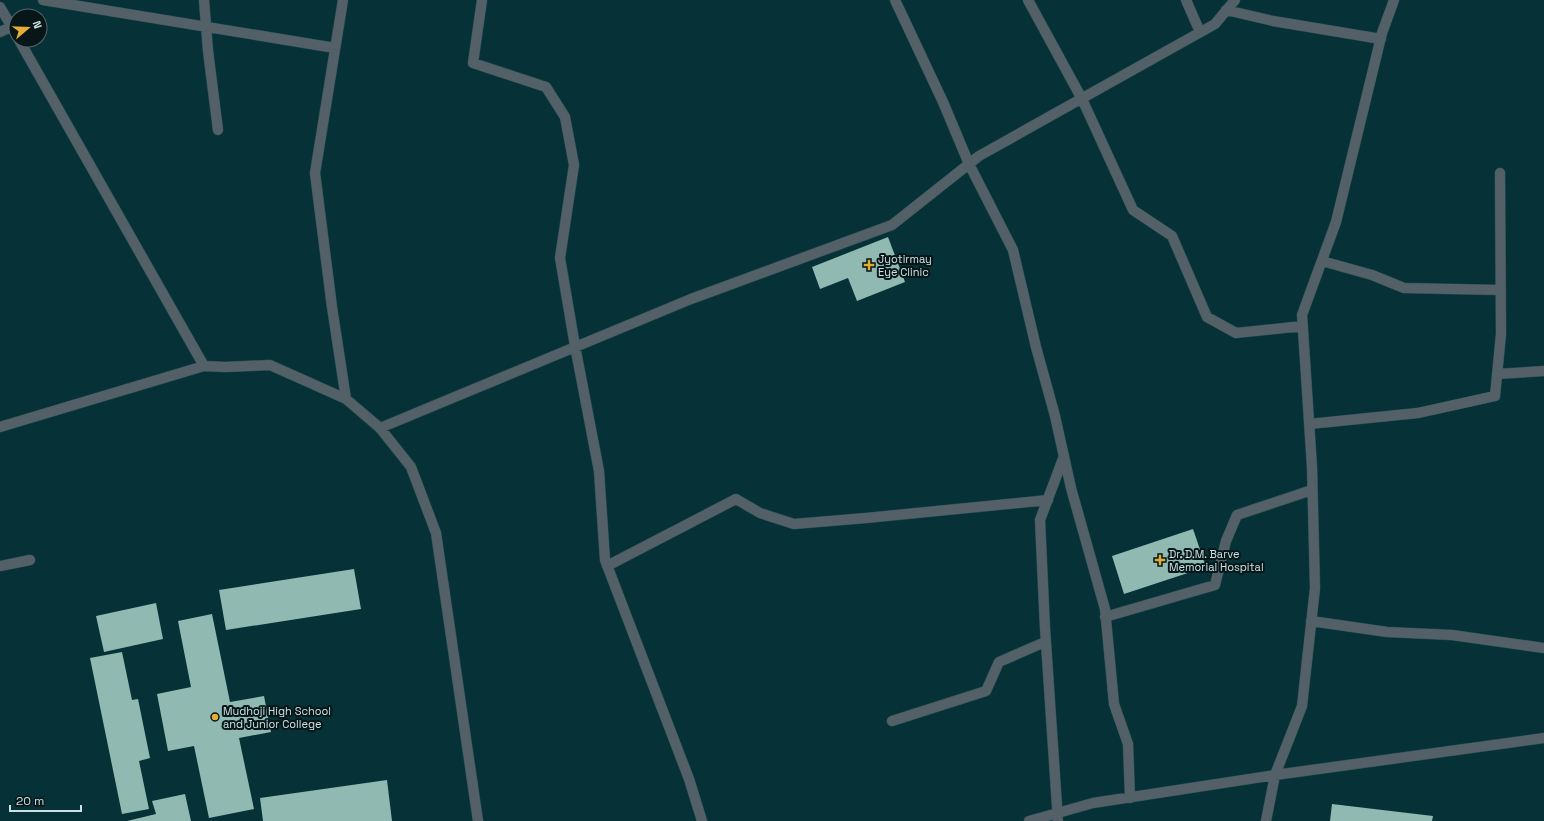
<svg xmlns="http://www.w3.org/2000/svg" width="1544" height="821" font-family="'Space Grotesk',sans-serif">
  <rect width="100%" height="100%" fill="#063137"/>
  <!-- building -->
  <path fill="#90b9b2" d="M888 237 905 282 857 301 848 278 820 289 812 267Z
    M1193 529 1206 567 1124 594 1112 556Z
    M354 569 361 609 226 630 219 590Z
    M156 603 163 639 104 652 96 616Z
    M212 614 230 702 264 696 271 732 239 738 254 809 209 818 194 746 168 751 157 694 191 687 178 621Z
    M122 652 132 700 138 699 150 758 139 761 149 809 122 814 90 658Z
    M387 780 392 821H263L260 798Z
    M185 794 191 821H127L156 814 152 801Z
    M1332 804 1433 816 1432 821H1330Z"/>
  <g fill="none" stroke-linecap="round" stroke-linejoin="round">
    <defs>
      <path id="minor" d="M43 0 335 48
        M204 0 208 51 218 130
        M343 0 315 173 332 307 346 399
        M482 0 473 63 546 87 565 117 574 165 560 258 575 346 599 471 605 560 689 779 702 821
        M895 0 943 102 969 164 1013 250 1036 347 1055 416 1071 488 1105 609 1114 704 1128 744 1130 798
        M1028 0 1082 99 1133 210 1172 236 1207 317 1236 333 1303 326
        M1186 0 1200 32
        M0 7 16 34
        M1226 10 1273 21 1381 39
        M0 32 11 27
        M19 40 204 366
        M1322 261 1372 275 1404 288 1500 290
        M1497 374 1544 371
        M1309 424 1418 413 1495 396 1501 334 1500 173
        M0 427 204 366 225 367 270 365 346 399 380 428 411 467 436 533 478 821
        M380 428 691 299 892 225 979 156 1215 24 1235 0
        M0 566 30 560
        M607 566 736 499 760 513 794 524 866 518 1048 500
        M1105 617 1215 585 1226 541 1237 515 1312 490
        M1311 621 1387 632 1452 635 1544 648
        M892 721 986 691 999 662 1045 642
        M1029 821 1093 803 1275 775 1302 706 1315 588 1312 467 1302 315 1336 222 1382 33 1394 0
        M1058 821 1045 628 1040 520 1064 456
        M1266 821 1275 775 1544 738"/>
    </defs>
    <!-- minor casing -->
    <use href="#minor" stroke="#264d53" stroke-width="11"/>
    <!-- minor -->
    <use href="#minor" stroke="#536068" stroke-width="10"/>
  </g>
  <!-- markers -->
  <g fill="#e5ad36" stroke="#061619" stroke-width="1.5">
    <path d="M867 259h4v4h4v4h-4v4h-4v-4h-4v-4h4z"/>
    <path d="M1158 554h4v4h4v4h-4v4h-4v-4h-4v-4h4z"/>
    <circle cx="215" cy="717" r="4"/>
  </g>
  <g text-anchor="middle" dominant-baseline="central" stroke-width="4" stroke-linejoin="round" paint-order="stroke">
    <!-- poi labels -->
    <g font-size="11" fill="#cce1e4" stroke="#061619" text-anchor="start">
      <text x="878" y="259">Jyotirmay<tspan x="878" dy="13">Eye Clinic</tspan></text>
      <text x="1169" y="554">Dr. D.M. Barve<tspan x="1169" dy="13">Memorial Hospital</tspan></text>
      <text x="223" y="711">Mudhoji High School<tspan x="223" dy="13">and Junior College</tspan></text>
    </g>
  </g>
  <!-- north arrow -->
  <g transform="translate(28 28) rotate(71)"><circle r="19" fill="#061619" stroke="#55676a"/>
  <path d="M0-3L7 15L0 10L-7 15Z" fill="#e5ad36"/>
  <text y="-6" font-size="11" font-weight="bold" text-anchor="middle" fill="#cce1e4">N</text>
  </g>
  <!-- scale -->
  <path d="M10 805v6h71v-6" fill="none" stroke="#cce1e4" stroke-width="2"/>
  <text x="16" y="805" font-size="12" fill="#cce1e4" stroke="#061619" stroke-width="3" paint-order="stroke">20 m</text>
</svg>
